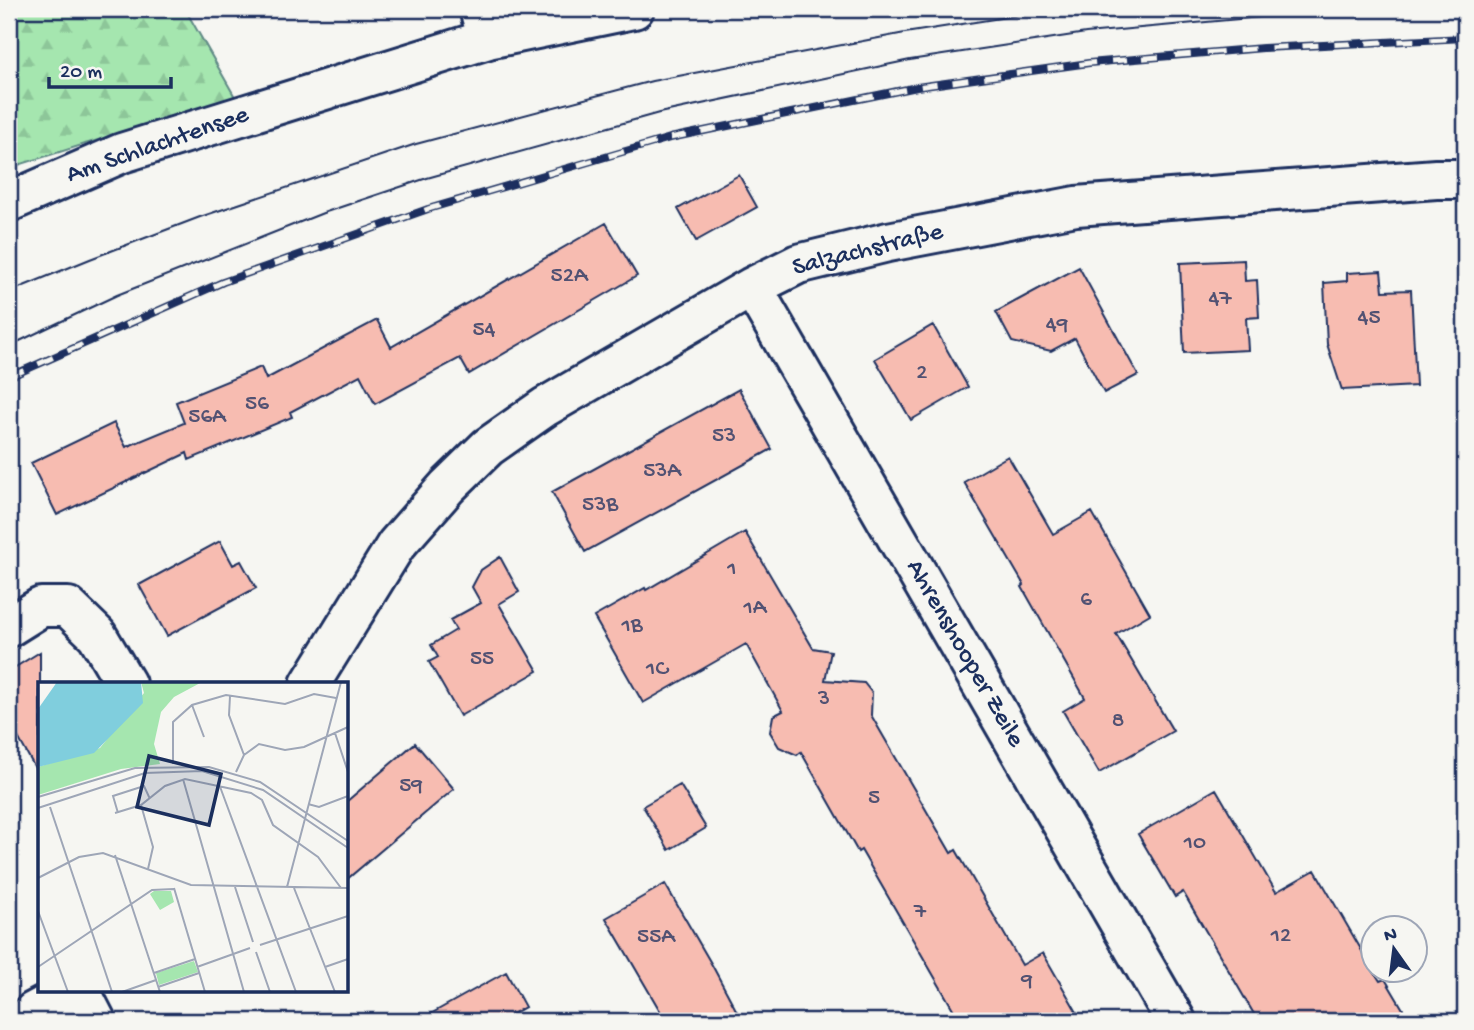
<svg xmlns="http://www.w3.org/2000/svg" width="1474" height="1030" font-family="'Gochi Hand',sans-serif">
  <defs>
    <pattern id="forest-firs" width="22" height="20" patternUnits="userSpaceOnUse" patternTransform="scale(1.75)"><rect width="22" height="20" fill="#a5e6af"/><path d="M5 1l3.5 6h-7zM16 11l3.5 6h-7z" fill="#8dc699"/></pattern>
  </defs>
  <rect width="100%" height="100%" fill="#f6f6f2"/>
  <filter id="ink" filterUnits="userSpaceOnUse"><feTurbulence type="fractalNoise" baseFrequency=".0143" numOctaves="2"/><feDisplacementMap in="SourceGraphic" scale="14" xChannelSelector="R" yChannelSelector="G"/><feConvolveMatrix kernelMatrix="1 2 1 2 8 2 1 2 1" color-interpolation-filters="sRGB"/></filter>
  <g filter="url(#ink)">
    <!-- forest -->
    <path fill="url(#forest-firs)" stroke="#608a86" stroke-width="2" d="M9 9H185L235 97 9 168Z"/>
    <!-- building -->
    <path fill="#f7bcb1" stroke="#1b2f5e" stroke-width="2" d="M739 175 757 207 696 241 678 209Z
      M606 223 637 276 469 374 460 358 375 404 360 375 290 412 292 417 189 460 187 453 57 515 31 463 114 423 126 447 184 423 176 402 261 367 266 379 377 320 391 347Z
      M1244 260 1245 281 1257 280 1259 317 1246 318 1248 350 1184 353 1180 263Z
      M1079 267 1138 375 1104 393 1075 338 1051 351 1012 342 996 312Z
      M1381 271 1383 291 1411 290 1416 386 1342 390 1327 344 1324 283 1347 281V273Z
      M933 325 968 387 911 420 875 359Z
      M739 389 772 449 585 552 552 492Z
      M1008 456 1053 534 1092 512 1150 614 1116 634 1173 731 1099 773 1063 711 1085 698 1022 587 1024 585 964 482Z
      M745 532 813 648 831 651 825 680 864 683 872 693 871 715 951 853 956 850 1022 965 1043 953 1082 1021H960L861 850 858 852 801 752 797 755 779 747 770 732 773 716 783 711 746 644 643 703 594 617 645 588 646 590Z
      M220 541 233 565 241 561 256 588 167 636 139 585Z
      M500 557 519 592 499 604 538 671 460 716 429 662 438 657 431 645 456 630 450 620 481 603 472 587 481 570Z
      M40 652V777L9 721V671Z
      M415 743 454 789 346 880V802Z
      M680 785 706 828 669 850 643 806Z
      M1216 789 1276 892 1315 870 1373 970 1380 981 1385 979 1410 1021H1258L1183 892 1175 897 1138 834Z
      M665 884 712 965 742 1021H666L606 918Z
      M506 972 525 1007 500 1021H418Z"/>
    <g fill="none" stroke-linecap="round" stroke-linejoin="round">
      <defs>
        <path id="street" d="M479 9 488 39
          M9 202 122 153 488 39 634 9
          M752 287 1176 1021
          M9 627 41 607H68L97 635 126 684
          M310 684 396 545 447 487 488 447 545 407 752 287 798 264 888 242 1076 206 1436 179H1465
          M80 990 96 1021
          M23 1021 33 1012 74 990"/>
      </defs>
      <!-- street casing -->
      <use href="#street" stroke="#1b2f5e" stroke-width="44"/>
      <!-- street -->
      <use href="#street" stroke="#f6f6f2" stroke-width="38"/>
      <!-- tram -->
      <path stroke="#1b2f5e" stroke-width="2" d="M9 292 90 259 200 217 416 144 652 81 905 33 1058 9
        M9 346 117 295 323 213 427 178 659 113 910 60 1086 33 1295 14 1441 9"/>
      <defs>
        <path id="rail" d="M9 377 223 282 428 209 670 138 917 87 1089 63 1263 48 1465 38"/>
      </defs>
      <!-- rail casing -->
      <use href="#rail" stroke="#1b2f5e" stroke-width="8"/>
      <!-- rail -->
      <use href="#rail" stroke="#f6f6f2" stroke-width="5" stroke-dasharray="16" stroke-linecap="butt"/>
    </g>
  </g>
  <g text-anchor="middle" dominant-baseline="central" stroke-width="5" stroke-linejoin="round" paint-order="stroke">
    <!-- number labels -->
    <g font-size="23" fill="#525273">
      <text x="569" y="276">52A</text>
      <text x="1220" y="299">47</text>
      <text x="1369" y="318">45</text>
      <text x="1057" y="325">49</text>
      <text x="484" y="330">54</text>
      <text x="922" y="373">2</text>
      <text x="257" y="404">56</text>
      <text x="207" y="417">56A</text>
      <text x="724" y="436">53</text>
      <text x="662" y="471">53A</text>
      <text x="600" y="505">53B</text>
      <text x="732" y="569">1</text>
      <text x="1086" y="600">6</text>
      <text x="755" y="608">1A</text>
      <text x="632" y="626">1B</text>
      <text x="482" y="659">55</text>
      <text x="657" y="669">1C</text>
      <text x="824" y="699">3</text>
      <text x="1118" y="721">8</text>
      <text x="411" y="786">59</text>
      <text x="874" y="798">5</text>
      <text x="1195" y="843">10</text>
      <text x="920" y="912">7</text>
      <text x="1281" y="936">12</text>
      <text x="656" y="937">55A</text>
      <text x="1027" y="981">9</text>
    </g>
    <!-- street labels -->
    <g font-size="26" fill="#1b2f5e" stroke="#f6f6f2">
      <text transform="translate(158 146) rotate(-19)">Am Schlachtensee</text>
      <text transform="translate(868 251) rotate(-14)">Salzachstraße</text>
      <text transform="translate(964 654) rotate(60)">Ahrenshooper Zeile</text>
    </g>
  </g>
  <!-- overview -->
  <g transform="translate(38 682)">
    <rect width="310" height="310" fill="#f6f6f2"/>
    <path d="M116 209H133L136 220 122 228 112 212ZM156 279 160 290 121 303 118 291Z" fill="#a5e6af"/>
    <path d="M103 0H164L136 15 123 30 116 62 122 82 83 87 0 113V85L62 66 106 11Z" fill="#a5e6af"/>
    <path d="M19 0H103L105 21 56 71 0 85V27Z" fill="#80cedd"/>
    <path fill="none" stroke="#9ea6b7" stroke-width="2" d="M192 14 191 33 206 73 198 90M154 23 166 55M297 51 310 90M206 73 221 62 247 68 266 65 310 45M135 82V40L154 23 188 13 247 22 276 12 298 16M145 97 206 310M181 102 258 310M0 115 97 86 171 85 222 100 310 159M270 122 281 125 310 114M103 123 115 165 110 187M12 125 74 310M0 126 107 91 164 89 225 108 310 166M77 131 103 123 127 104 147 97 213 111 224 118 235 143 280 175 303 206M80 131 75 114 106 104 112 117M77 173 122 310M0 196 41 175 65 171 153 203 310 206M197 205 215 260M249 205 303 0M136 206 167 310M256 206 297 310M0 229 30 310M222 263 310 234M218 270 232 310M0 285 114 208 136 207M159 285 212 266M287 285 310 277M116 291 157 277M120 305 161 291M84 310 118 298"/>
    <path fill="#1b2f5e" fill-opacity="0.15" stroke="#1b2f5e" stroke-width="3.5" d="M111 74 183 92 171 143 99 125Z"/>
    <rect width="310" height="310" fill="none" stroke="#1b2f5e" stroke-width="3.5"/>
  </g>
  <!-- margin -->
  <rect width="1474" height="1030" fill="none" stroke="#f6f6f2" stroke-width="35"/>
  <rect x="18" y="18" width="1439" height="995" fill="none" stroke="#1b2f5e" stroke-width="2.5" filter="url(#ink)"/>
  <!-- north arrow -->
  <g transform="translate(1394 949) rotate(346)"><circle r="33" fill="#f6f6f2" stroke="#9ea6b7" stroke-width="2"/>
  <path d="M0-5L12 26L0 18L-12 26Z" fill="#1b2f5e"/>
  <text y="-10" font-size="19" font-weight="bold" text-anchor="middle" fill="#1b2f5e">N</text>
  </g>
  <!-- scale -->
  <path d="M49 77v10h122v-10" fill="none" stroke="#1b2f5e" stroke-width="3.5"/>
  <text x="60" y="77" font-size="21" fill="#1b2f5e" stroke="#f6f6f2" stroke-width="5" paint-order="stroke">20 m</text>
</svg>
